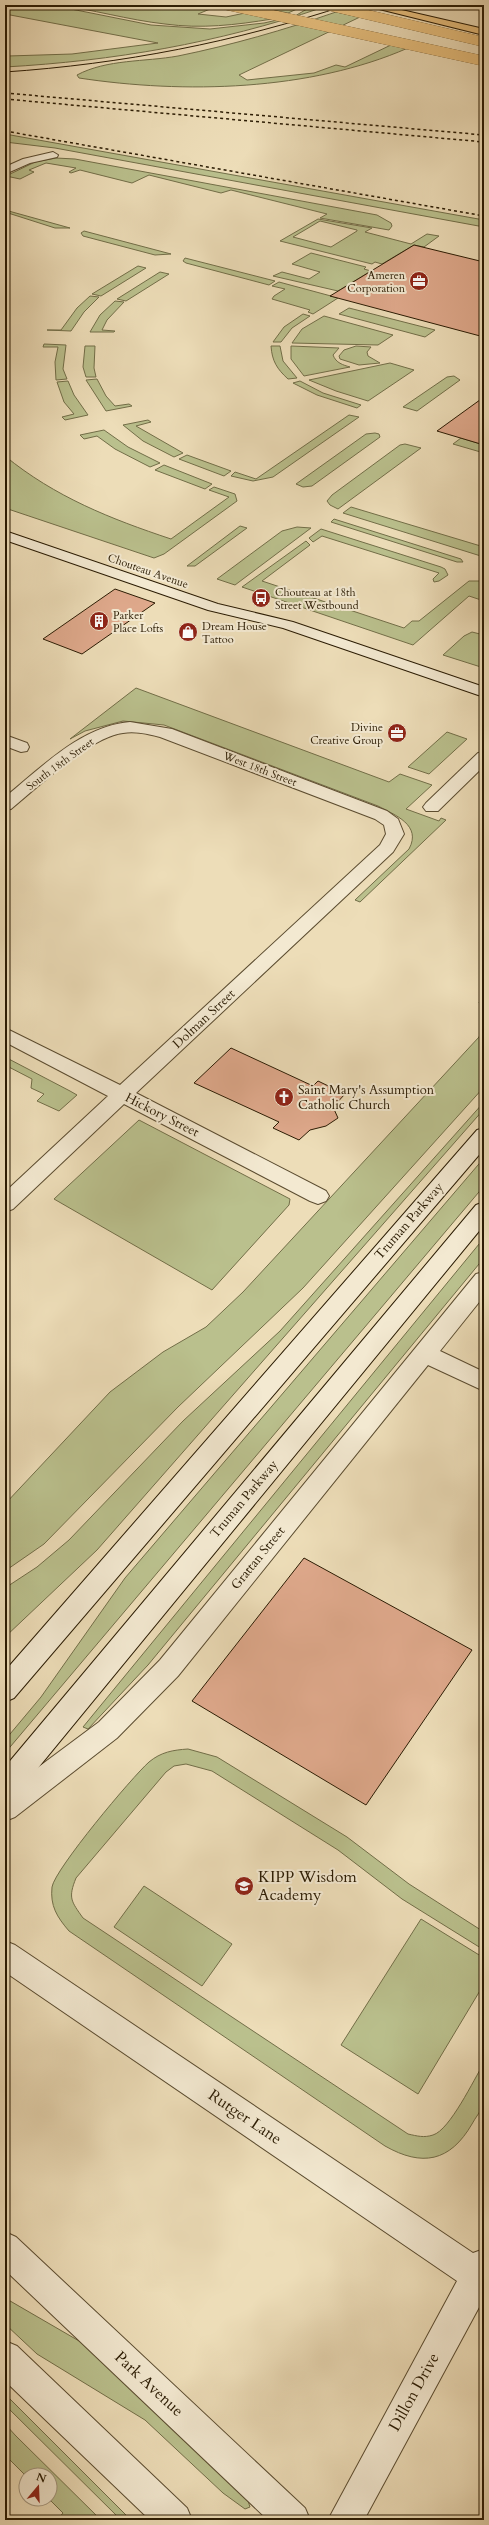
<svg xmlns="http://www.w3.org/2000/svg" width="489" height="2525" font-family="Cardo,serif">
  <rect width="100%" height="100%" fill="#edddb8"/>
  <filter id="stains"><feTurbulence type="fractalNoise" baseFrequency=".005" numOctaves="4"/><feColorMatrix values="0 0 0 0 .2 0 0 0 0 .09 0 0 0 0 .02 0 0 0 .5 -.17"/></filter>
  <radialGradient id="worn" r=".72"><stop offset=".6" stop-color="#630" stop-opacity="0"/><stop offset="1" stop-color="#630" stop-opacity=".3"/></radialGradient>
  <!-- green -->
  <path fill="#bac08d" stroke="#726e48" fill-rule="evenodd" d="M56 5H207L215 7 198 14 226 17 245 13 272 19C236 25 201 29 165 24 128 20 92 9 56 5Z
    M257 5H306L288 13 257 7Z
    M5 6 66 8 151 25 210 29 264 23 295 16 312 6 321 8C218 43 113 61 5 67V57L8 56 72 54 158 43 5 14Z
    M336 12 360 17 239 75 247 80 314 73 336 65 345 67 393 44 408 48C310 91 184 94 79 78L77 75C107 59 145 62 178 56 232 45 284 30 336 12Z
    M5 134 484 220V227L55 148 5 142Z
    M56 158 75 159 377 215 391 223 392 226 389 230 320 218 327 214 231 190 221 193 149 175 132 183 80 170 71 173 69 172 76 168 46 163 29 170 34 172 20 179 6 176 35 162Z
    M5 210 70 228H55L5 212Z
    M318 219 372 228 365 232 411 244 427 234 439 236 424 247 414 245 382 264 375 262 372 264 280 241ZM320 221 357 230V231L331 247 293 237Z
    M84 231 171 254 155 255 83 236 81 233Z
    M311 253 366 267 364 269 371 271 338 291 273 276 282 272 309 279 320 272 292 264Z
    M185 258 275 281 269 285 186 263 183 261Z
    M138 266 146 268 101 296 92 294Z
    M160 272 169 274 126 301 117 299Z
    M279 282 331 296 338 298 313 314 308 312 310 310 272 299 274 296 285 289 272 286Z
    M90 296 99 297 84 312 71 331 47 330H61L77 308Z
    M115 301 124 302 107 320 102 330 115 331 114 332H90L100 315Z
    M349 308 435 330 425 337 339 314Z
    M303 314 310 316 292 328 281 342H273L284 327Z
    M324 316 393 335 378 345 292 343 302 329Z
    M44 344 66 345 63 369 67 379 56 380 55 362 58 347H43Z
    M85 346H95L94 368 96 377H86L83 367Z
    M271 346H280L283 361 297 378 288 379C277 369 272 361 271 346Z
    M291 346 339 348 333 355C336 363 343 365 350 367L304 376 291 359Z
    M356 346 371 347 367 352 368 356 380 363 359 365 340 359 339 356 344 350Z
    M390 363 414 370 368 401 336 391 309 380Z
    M454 376 460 380 417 411 403 407 447 377Z
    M97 379 106 396 115 406 129 404 132 406 106 411 86 380Z
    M68 381 74 395 88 415 65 420 62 417 74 414 64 402 57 382Z
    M300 381 323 393 361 405 357 408 317 395 293 383Z
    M349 415 359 417 273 477 253 481 231 476 235 472 256 479Z
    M148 420 151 422 136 426 183 453 174 457 143 441 123 425Z
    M104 430 128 447 160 463 150 467 115 449 97 436 84 439 80 435Z
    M375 433 379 434 380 437 312 486 303 487 296 484 366 434Z
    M461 438 484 445V453L453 444Z
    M405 444 421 448 338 509 330 505 327 501 332 495 400 445Z
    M187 455 231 471 224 476 179 459Z
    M5 456C55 497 111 519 171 539L229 497 209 490 214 487 235 494 237 501 164 554 154 558 5 508Z
    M164 465 212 484 205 489 155 470Z
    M351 507 484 547V557L343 513Z
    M334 519 461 559 463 562H457L331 522Z
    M240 526 247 528 195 566H187Z
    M297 527 311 528 235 585 217 579 282 531Z
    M321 529 441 567 445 569 448 575 439 581 434 582 433 579 439 573 322 536 313 542 309 538Z
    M306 541 310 545 262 581 404 628 412 621H419L469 581H484V601L469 596 413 645 242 587Z
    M472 632 484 635V668L443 655 464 636Z
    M136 688 389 782 400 774 432 785 406 809 439 821 441 818 446 820 360 902 355 900 409 849C422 825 395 815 378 806L164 725 123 721 85 731 70 739Z
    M447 732 467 739 429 774 408 767Z
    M479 1002 484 1004V1087L303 1288 178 1407 44 1544 5 1571V1504L110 1392 163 1352 206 1327 243 1292 479 1037C485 1024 484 1015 479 1002Z
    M5 1057 70 1091 77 1095 59 1111 37 1101 44 1094 31 1088 32 1079 5 1065Z
    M484 1102V1109L97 1550 5 1637V1588L37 1567 69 1540 183 1421 280 1331Z
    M139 1120 290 1199 289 1205 212 1290 54 1199Z
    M484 1158V1186L5 1753V1740L41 1697 125 1578Z
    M484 1238V1258L148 1665 88 1729 83 1727Z
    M188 1749 217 1757 347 1837 409 1884 484 1932V1950L402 1899 338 1850 212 1771 186 1764 174 1766 166 1772 76 1878C68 1898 71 1901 83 1918L408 2134C417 2136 424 2138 433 2135 450 2130 474 2079 484 2063 484 2075 487 2091 484 2103 482 2110 475 2118 472 2124 450 2162 422 2167 385 2146L69 1931C57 1917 50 1906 52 1887 55 1869 132 1777 149 1762 161 1752 173 1750 188 1749Z
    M144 1886 232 1944 202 1986 114 1927Z
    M421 1919 484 1958V1984L418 2094 341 2045Z
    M5 2298 86 2345 247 2498 250 2507 245 2509 223 2493 145 2420 37 2354 5 2324Z
    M5 2394 131 2520H121L5 2405Z
    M5 2424 16 2436 101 2520H57L63 2513 49 2499 50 2475 26 2476 5 2455Z"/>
  <!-- building -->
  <path fill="#dfa98c" stroke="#2a1b03" d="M414 245 484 262V337L330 296Z
    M484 397V445L437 431Z
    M115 589 155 603 82 654 43 639Z
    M231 1048 313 1086 318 1081 345 1094 333 1107 338 1118 326 1126 310 1130 299 1140 273 1128 279 1122 194 1083Z
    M304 1558 472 1650 366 1805 192 1701Z"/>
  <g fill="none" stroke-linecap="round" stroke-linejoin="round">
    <defs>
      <path id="street" d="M53 152 58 155 57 157 30 163 5 174V167L23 159Z
        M130 722 172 729 387 811 398 819 404 834 393 852 136 1093 326 1191 329 1196 326 1201 318 1204 310 1201 124 1104 13 1209 5 1212V1192L108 1096 5 1042V1028L120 1085 380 845 386 834 384 825 375 819 160 737C148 734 136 731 123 733 90 737 38 787 11 809L5 810V797C41 768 81 726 130 722Z
        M5 735 27 743 29 747 27 751 21 752 5 746Z
        M484 752V766L438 811H426L423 807 426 803 478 753Z
        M484 1272V1296L440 1351 484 1372V1391L428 1365 178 1676 117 1738 15 1817 5 1821V1792L99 1722 160 1660 476 1274Z
        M5 1941 15 1945 473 2253 484 2249V2298L364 2520H328L457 2281 5 1972Z
        M5 2232 16 2237 305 2508 310 2520H268L5 2270Z
        M5 2341 17 2346 187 2508 192 2520H150L5 2381Z"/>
      <path id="secondary" d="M5 531 218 604 293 622 484 687V697L283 628 208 610 5 540Z
        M484 1128V1149L14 1698 5 1702V1671L477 1130Z
        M484 1202V1225L15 1796 5 1799V1767L476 1205Z"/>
      <path id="highway" d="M363 5H380L484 29V35Z"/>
    </defs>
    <!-- street casing -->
    <use href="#street" stroke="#5b4c30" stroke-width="2"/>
    <!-- secondary casing -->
    <use href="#secondary" stroke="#2a1b03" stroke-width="2"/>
    <!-- highway casing -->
    <use href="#highway" stroke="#2a1b03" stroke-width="2"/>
    <!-- street -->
    <use href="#street" fill="#f3e9d1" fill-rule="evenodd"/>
    <!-- secondary -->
    <use href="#secondary" fill="#f3e9d1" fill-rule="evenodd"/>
    <!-- highway -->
    <use href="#highway" fill="#e6be7c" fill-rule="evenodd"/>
    <!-- tram -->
    <path stroke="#2a1b03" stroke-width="1" d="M5 72C123 64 235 42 347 5"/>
    <!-- rail -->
    <path stroke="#2a1b03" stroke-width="1.5" stroke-dasharray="3 3" stroke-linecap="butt" d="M5 93 484 135
      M5 99 484 142
      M5 131 484 216"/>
    <defs>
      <path id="highway-bridge" d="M227 5 484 61
        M326 5 484 42"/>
    </defs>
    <!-- highway-bridge casing -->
    <use href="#highway-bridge" stroke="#2a1b03" stroke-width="10" stroke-linecap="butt"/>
    <!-- highway-bridge -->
    <use href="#highway-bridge" stroke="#e6be7c" stroke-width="10"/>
  </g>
  <!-- icons -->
  <defs>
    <symbol id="office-disc" viewBox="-11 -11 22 22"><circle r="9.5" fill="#8f2418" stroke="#f3e9d1"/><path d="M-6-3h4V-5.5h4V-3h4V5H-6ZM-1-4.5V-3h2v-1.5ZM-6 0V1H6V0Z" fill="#fff"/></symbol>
    <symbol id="bus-disc" viewBox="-11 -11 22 22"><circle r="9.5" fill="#8f2418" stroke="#f3e9d1"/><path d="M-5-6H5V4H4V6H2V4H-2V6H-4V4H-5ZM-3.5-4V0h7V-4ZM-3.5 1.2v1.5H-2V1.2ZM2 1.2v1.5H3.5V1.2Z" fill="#fff"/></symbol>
    <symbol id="building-disc" viewBox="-11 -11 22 22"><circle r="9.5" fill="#8f2418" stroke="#f3e9d1"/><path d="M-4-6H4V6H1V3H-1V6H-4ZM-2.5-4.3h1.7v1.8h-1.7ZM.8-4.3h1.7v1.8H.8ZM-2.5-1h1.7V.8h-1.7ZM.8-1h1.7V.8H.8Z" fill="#fff"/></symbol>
    <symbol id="shop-disc" viewBox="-11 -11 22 22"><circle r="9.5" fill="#8f2418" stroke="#f3e9d1"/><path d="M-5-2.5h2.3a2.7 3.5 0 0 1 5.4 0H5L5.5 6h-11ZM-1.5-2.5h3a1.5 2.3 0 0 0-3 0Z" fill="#fff"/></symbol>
    <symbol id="church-disc" viewBox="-11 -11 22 22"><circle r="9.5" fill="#8f2418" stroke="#f3e9d1"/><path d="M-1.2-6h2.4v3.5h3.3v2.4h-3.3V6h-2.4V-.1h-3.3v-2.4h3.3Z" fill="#fff"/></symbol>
    <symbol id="school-disc" viewBox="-11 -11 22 22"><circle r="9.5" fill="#8f2418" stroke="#f3e9d1"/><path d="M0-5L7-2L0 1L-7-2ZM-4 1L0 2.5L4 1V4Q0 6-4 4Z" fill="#fff"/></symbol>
  </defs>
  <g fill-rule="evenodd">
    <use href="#office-disc" x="408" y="270" width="22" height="22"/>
    <use href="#bus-disc" x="250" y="587" width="22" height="22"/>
    <use href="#building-disc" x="88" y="610" width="22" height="22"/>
    <use href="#shop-disc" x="177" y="621" width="22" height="22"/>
    <use href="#office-disc" x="386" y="722" width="22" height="22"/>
    <use href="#church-disc" x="273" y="1086" width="22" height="22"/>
    <use href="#school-disc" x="233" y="1875" width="22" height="22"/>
  </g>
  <g text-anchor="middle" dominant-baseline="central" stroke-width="4" stroke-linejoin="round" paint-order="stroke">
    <!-- far-poi labels -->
    <g font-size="11" fill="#2a1b03" stroke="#f3e9d1" text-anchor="start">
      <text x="405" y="275" text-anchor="end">Ameren<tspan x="405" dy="13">Corporation</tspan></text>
      <text x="275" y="592">Chouteau at 18th<tspan x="275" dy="13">Street Westbound</tspan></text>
      <text x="113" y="615">Parker<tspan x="113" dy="13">Place Lofts</tspan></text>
      <text x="202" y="626">Dream House<tspan x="202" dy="13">Tattoo</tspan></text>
      <text x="383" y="727" text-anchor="end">Divine<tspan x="383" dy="13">Creative Group</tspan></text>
    </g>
    <!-- far-street labels -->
    <g font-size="11" fill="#2a1b03" stroke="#f3e9d1">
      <text transform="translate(148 571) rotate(19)">Chouteau Avenue</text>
      <text transform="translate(60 764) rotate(-36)">South 18th Street</text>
      <text transform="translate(260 769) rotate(21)">West 18th Street</text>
    </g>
    <!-- street labels -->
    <g font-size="13" fill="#2a1b03" stroke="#f3e9d1">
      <text transform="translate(204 1019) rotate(-43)">Dolman Street</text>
      <text transform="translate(162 1115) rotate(27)">Hickory Street</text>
      <text transform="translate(409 1221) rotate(-49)">Truman Parkway</text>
      <text transform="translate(244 1499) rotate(-50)">Truman Parkway</text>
      <text transform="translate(258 1558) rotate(-51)">Grattan Street</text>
    </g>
    <!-- poi labels -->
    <g font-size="13" fill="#2a1b03" stroke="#f3e9d1" text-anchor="start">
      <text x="298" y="1090">Saint Mary's Assumption<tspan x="298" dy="15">Catholic Church</tspan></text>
    </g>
    <!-- near-poi labels -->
    <g font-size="16" fill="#2a1b03" stroke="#f3e9d1" text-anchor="start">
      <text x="258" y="1877">KIPP Wisdom<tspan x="258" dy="18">Academy</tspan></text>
    </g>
    <!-- near-street labels -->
    <g font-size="16" fill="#2a1b03" stroke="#f3e9d1">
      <text transform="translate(245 2117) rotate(34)">Rutger Lane</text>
      <text transform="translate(149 2384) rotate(43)">Park Avenue</text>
      <text transform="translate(414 2392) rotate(-61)">Dillon Drive</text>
    </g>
  </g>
  <!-- margin -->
  <rect width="489" height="2525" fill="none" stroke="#edddb8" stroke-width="20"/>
  <rect x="6" y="6" width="477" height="2513" fill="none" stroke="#2a1b03" stroke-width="2"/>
  <rect x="10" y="10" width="469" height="2505" fill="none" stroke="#2a1b03"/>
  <!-- north arrow -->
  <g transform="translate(38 2487) rotate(19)"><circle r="19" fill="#f3e9d1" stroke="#a3977f"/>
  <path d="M0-3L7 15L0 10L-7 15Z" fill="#8f2418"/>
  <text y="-6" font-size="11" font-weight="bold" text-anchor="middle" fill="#2a1b03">N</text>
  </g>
  <rect width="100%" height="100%" filter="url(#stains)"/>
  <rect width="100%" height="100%" fill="url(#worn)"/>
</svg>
